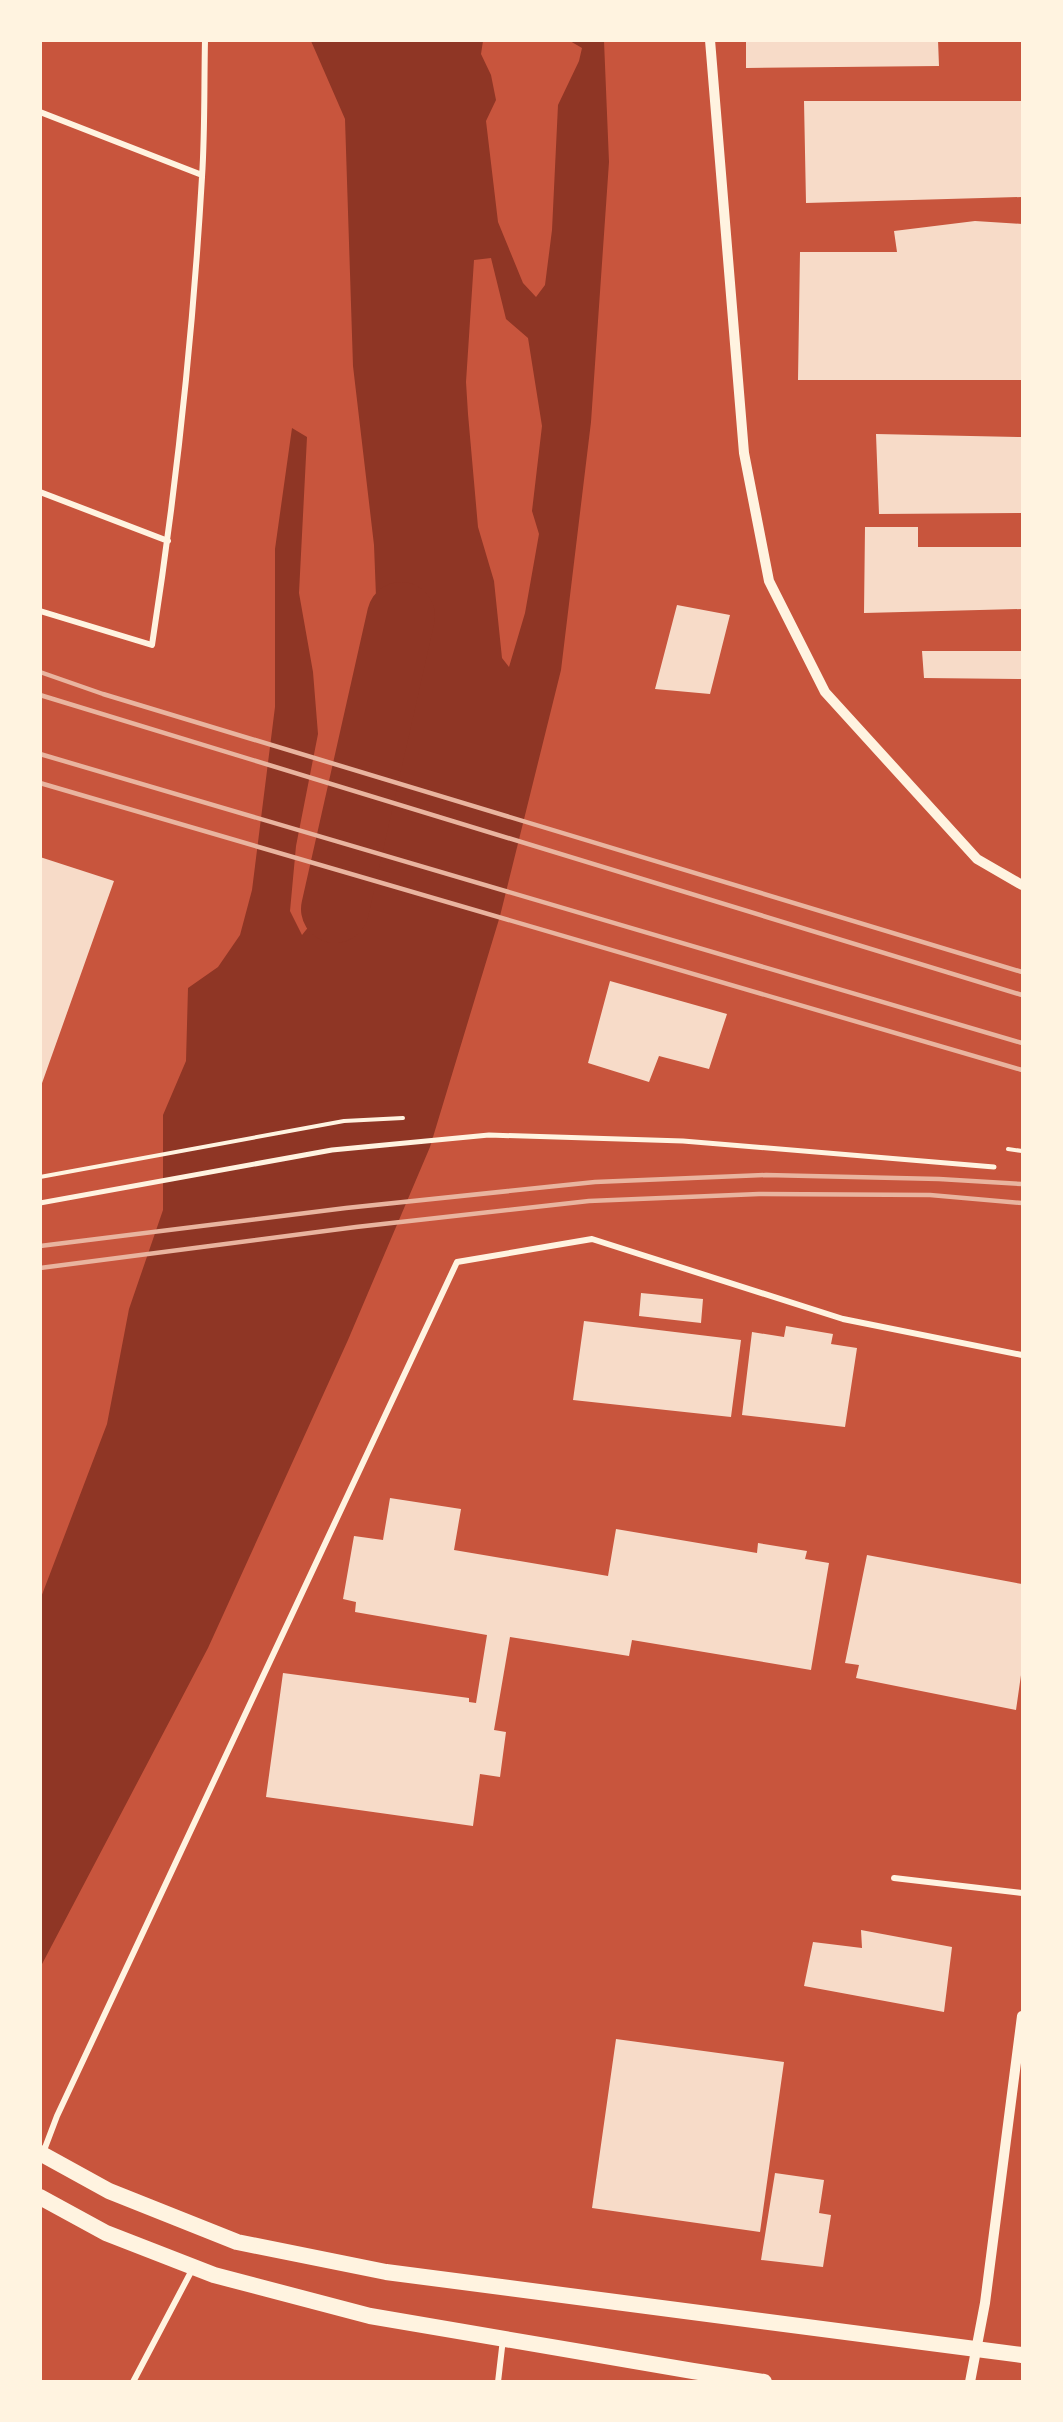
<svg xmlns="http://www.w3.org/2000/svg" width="1063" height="2422" font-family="'PT Sans',sans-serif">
  <rect width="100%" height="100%" fill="#c8553d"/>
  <!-- water -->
  <path fill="#8f3625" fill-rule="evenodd" d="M311 41H483L481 54 491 75 496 100 486 121 498 222 523 283 536 297 545 285 552 230 558 105 579 61 582 48 570 41H604L609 162 591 422 561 670 500 916 430 1147 348 1340 208 1648 41 1966 40 1600 107 1424 129 1309 163 1210V1115L186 1061 188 988 218 967 240 935 252 890 275 707V549L292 428 307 437 299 593 313 672 318 734 296 846 290 911 302 935 334 895 381 725 374 545 353 366 345 119ZM491 258 506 319 528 338 542 426 532 511 539 534 525 613 509 667 502 658 494 581 478 527 468 414 466 382 474 260Z"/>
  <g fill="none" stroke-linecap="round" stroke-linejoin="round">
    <!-- river -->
    <path stroke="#8f3625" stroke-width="68" d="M335 909 401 616"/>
  </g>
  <!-- building -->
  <path fill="#f7dbc8" d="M746 40H938L939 66 746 68Z
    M804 101H1022V197L806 203Z
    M975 221 1022 224V380H798L800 252H897L894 231Z
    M876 434 1022 437V513L879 514Z
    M865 527H918V547H1022V609L864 613Z
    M677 605 730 615 710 694 655 689Z
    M922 651H1022V679L924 678Z
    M40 857 114 881 41 1086H40Z
    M610 981 727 1014 709 1069 659 1056 649 1082 588 1063Z
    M641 1293 703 1299 701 1323 639 1316Z
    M584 1321 741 1340 731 1417 573 1400Z
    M786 1326 833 1334 831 1344 857 1348 845 1427 742 1415 752 1332 784 1337Z
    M390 1498 461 1509 454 1550 608 1576 616 1529 757 1553 758 1543 807 1551 805 1559 829 1563 811 1670 632 1640 629 1656 510 1637 494 1730 506 1732 500 1777 480 1774 473 1826 266 1797 283 1673 469 1698V1702L476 1703 487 1635 355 1612 356 1602 343 1599 354 1536 383 1540Z
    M867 1555 1022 1584V1668L1016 1710 856 1678 859 1665 845 1663Z
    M861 1930 952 1947 944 2012 804 1986 813 1942 862 1948Z
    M616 2039 784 2062 760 2232 592 2208Z
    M775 2173 824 2180 819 2213 831 2215 823 2267 761 2260Z"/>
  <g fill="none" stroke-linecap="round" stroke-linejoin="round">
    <!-- path -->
    <path stroke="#fff3e0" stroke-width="4" d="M1008 1149 1022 1151
      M40 1177 344 1121 403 1118"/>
    <!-- pedestrian -->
    <path stroke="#fff3e0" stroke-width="5" d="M40 1203 332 1150 489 1135 683 1141 994 1167"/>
    <!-- minor -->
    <path stroke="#fff3e0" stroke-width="6" d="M40 112 202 175
      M40 492 168 541
      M40 611 152 645C176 490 193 334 202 177 205 132 204 86 205 40
      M894 1878 1022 1893
      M43 2153 57 2116 457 1262 592 1239 843 1319 1022 1355
      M133 2382 193 2268
      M498 2382 503 2339"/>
    <!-- tertiary -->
    <path stroke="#fff3e0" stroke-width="10" d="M710 40 744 453 769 581 825 692 977 859 1022 885
      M970 2382 985 2303 1022 2016"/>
    <!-- trunk -->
    <path stroke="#fff3e0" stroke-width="16" d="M40 2153 109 2191 237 2242 386 2272 1022 2355
      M40 2197 106 2233 214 2275 370 2316 693 2371 764 2382"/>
    <!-- rail -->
    <path stroke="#e9b49f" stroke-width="4.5" d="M40 672 103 694 1022 972
      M40 695 1022 995
      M40 754 1022 1043
      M40 783 1022 1070
      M40 1246 346 1208 595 1182 766 1175 939 1179 1022 1184
      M40 1268 356 1227 589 1201 759 1194 930 1195 1022 1203"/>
  </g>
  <!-- border -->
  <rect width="1063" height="2422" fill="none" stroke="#fff3e0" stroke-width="84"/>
</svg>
